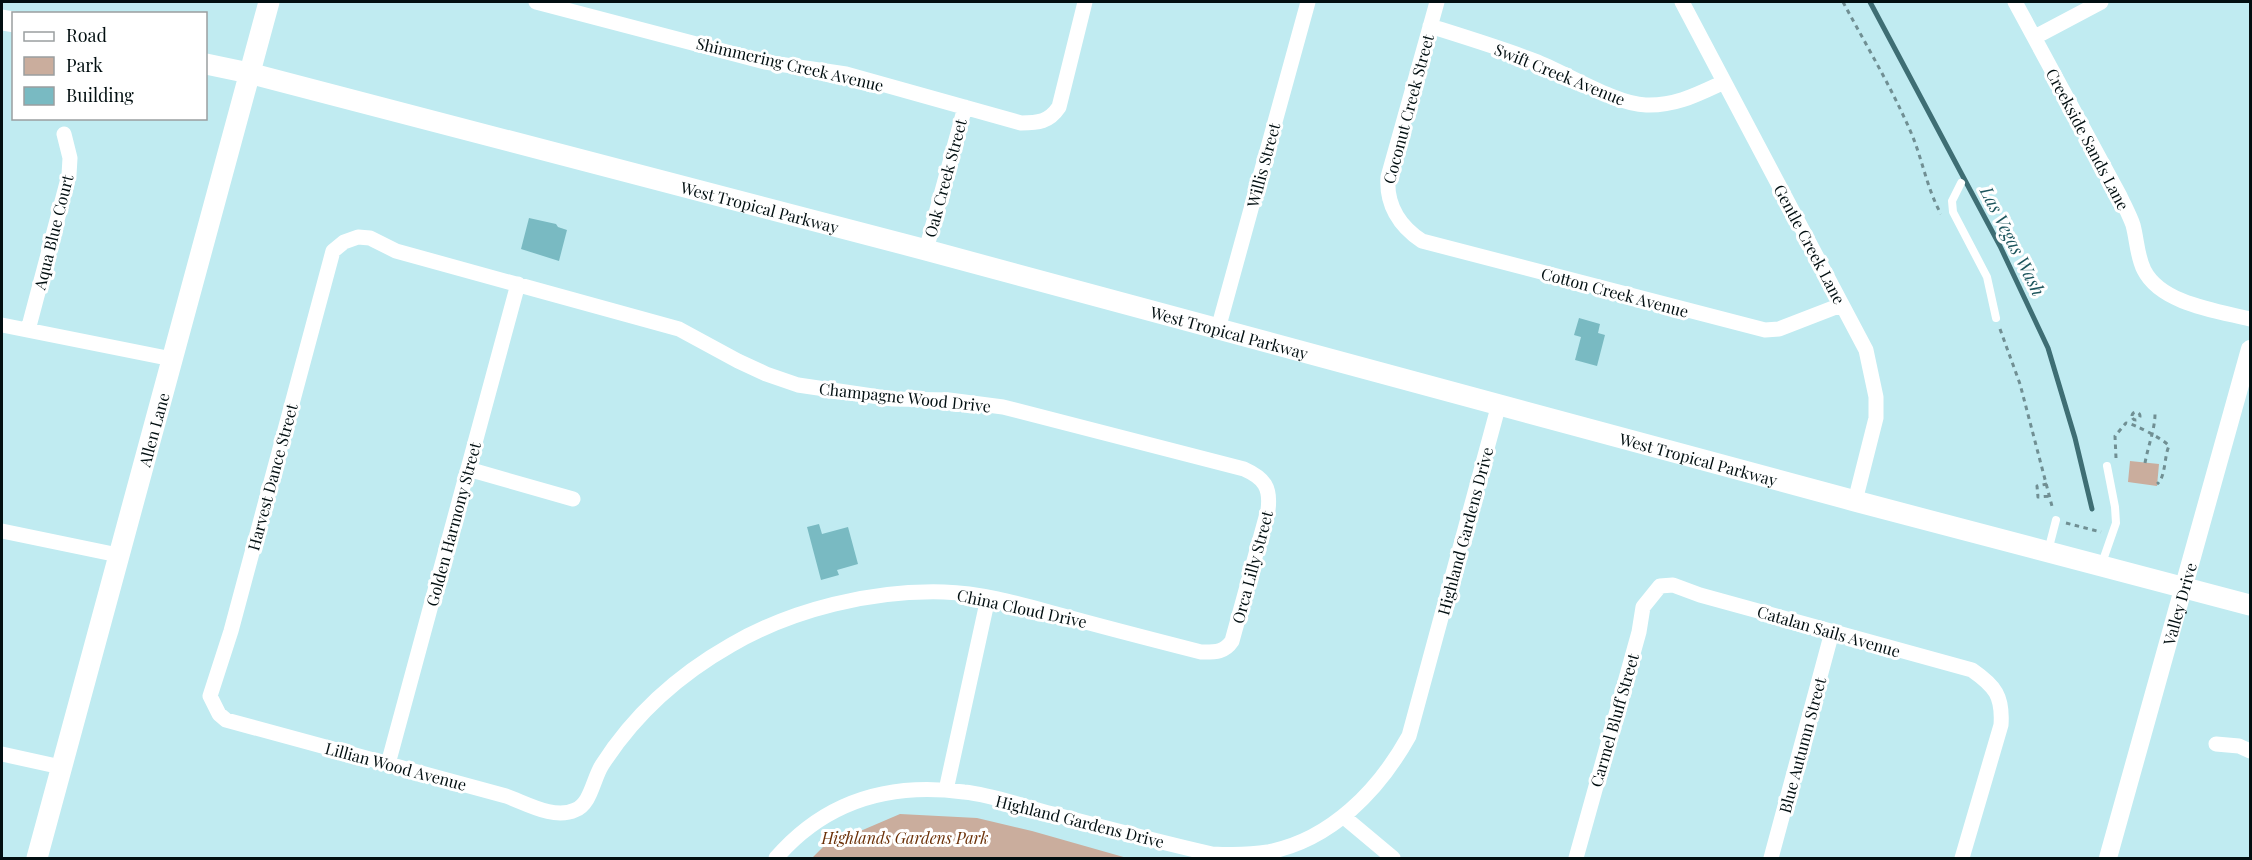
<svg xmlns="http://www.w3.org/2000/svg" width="2252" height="860" font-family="'Playfair Display',serif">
  <rect width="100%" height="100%" fill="#c0ebf1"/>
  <!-- green -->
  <path fill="#caad9d" d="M2130 461 2159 464 2157 486 2128 482Z
    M900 814 977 818 1032 831 1127 858H812L823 847Z"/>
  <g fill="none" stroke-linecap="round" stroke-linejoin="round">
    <!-- stream -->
    <path stroke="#3e6e74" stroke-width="5" d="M1870 2 2000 246 2048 348 2075 438 2092 509"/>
  </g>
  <!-- building -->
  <path fill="#79bac2" d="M529 218 556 224 558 227 567 230 559 261 521 249Z
    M1579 318 1600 324 1598 333 1605 335 1597 366 1575 360 1581 337 1574 335Z
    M819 524 822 534 848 527 858 564 837 570 839 575 821 580 807 527Z"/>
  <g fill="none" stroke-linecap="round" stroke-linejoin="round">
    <!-- path -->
    <path stroke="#708f93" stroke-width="3" stroke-dasharray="4.5 4.5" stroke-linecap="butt" d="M1843 2C1865 43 1890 85 1909 128 1922 156 1926 187 1941 214
      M2000 329 2020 384 2053 510
      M2132 416a4 4 0 1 1 8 0a4 4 0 1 1-8 0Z
      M2116 458 2115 436 2126 423C2133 423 2165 440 2169 446 2164 456 2166 477 2157 484
      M2145 463C2148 446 2155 429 2155 414L2157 412
      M2047 484 2037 486 2038 497 2050 496
      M2066 523 2101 532"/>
    <!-- service -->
    <path stroke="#fff" stroke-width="8" d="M1961 183 1952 201 1953 212 1987 277 1996 318
      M2048 551 2056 520
      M2102 563 2116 523 2115 507 2107 466"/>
    <!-- minor -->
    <path stroke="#fff" stroke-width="15" d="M536 2 765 62 846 74 1021 123C1038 123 1049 122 1059 107L1085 2
      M1437 2 1388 177C1386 204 1399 226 1422 241L1765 330 1779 329 1841 305
      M1682 2 1866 350 1876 397V418L1855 501
      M2015 2 2120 196C2124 205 2130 216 2133 225 2137 240 2137 256 2144 270 2161 304 2218 311 2250 319
      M1430 26C1465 37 1501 48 1535 61 1564 72 1617 105 1646 105 1676 106 1698 94 1724 82
      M2035 37 2101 2
      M358 237 370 238 396 251 679 329 738 361 766 374 798 385 893 399 949 400 1003 407 1244 469C1264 478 1271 487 1268 510L1232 641C1224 653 1214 652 1201 652 1154 640 1107 628 1060 615 1023 605 983 593 944 592 872 590 793 609 731 645 680 674 634 715 602 765 593 779 591 804 575 810 554 820 526 803 506 796L226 720 219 714 210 696 231 631 333 251 344 242Z
      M926 250 965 107
      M2 325 172 359
      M1218 329 1308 2
      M28 330 69 175 70 158 64 134
      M468 469 573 499
      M2 531 118 555
      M2216 744 2239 746 2250 751
      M2 754 61 767
      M388 764 518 284
      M946 790 988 598
      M1344 817 1393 858
      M776 858C826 800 890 782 964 792 994 795 1024 807 1053 814 1106 828 1159 842 1212 854 1231 855 1250 855 1268 852 1331 840 1379 790 1409 736L1499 404
      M1576 858 1639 632 1643 607 1660 586 1673 585 1700 595 1972 670C1995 686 2003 696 2001 725L1962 858
      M1771 858 1832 632"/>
    <!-- tertiary -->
    <path stroke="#fff" stroke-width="18" id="s1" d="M2108 858 2250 349"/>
    <!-- secondary -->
    <g stroke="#fff" stroke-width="21">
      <path d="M2 20 14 22"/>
      <path id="s2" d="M206 64 249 73 926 250 1855 501 2250 605"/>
      <path id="s3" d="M37 858 269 2"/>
    </g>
  </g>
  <g text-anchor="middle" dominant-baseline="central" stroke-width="6" stroke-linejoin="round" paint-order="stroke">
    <!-- street labels -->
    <g font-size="16" fill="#020f11" stroke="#fff">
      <text transform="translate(790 64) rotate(13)">Shimmering Creek Avenue</text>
      <text transform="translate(1560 74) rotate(22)">Swift Creek Avenue</text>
      <text transform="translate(1408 109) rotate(-75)">Coconut Creek Street</text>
      <text transform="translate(2088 139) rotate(62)">Creekside Sands Lane</text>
      <text transform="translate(1263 165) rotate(-75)">Willis Street</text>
      <text transform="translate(945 178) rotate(-75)">Oak Creek Street</text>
      <text stroke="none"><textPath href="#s2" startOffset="572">West Tropical Parkway</textPath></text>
      <text transform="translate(53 232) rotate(-76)">Aqua Blue Court</text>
      <text transform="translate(1810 244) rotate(62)">Gentle Creek Lane</text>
      <text transform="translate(1615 292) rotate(15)">Cotton Creek Avenue</text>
      <text stroke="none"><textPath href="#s2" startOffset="1058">West Tropical Parkway</textPath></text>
      <text transform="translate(905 397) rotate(6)">Champagne Wood Drive</text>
      <text stroke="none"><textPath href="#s3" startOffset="444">Allen Lane</textPath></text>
      <text stroke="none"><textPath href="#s2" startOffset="1544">West Tropical Parkway</textPath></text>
      <text transform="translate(272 477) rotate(-75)">Harvest Dance Street</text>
      <text transform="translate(453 524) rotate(-75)">Golden Harmony Street</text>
      <text transform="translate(1465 531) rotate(-75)">Highland Gardens Drive</text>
      <text transform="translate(1252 567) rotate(-75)">Orca Lilly Street</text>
      <text stroke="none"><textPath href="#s1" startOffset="264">Valley Drive</textPath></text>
      <text transform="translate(1022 608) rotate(12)">China Cloud Drive</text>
      <text transform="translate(1829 631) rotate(16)">Catalan Sails Avenue</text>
      <text transform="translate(1614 720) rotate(-74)">Carmel Bluff Street</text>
      <text transform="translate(1802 745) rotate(-75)">Blue Autumn Street</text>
      <text transform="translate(396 766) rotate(15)">Lillian Wood Avenue</text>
      <text transform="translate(1080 821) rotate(14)">Highland Gardens Drive</text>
    </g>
    <!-- park labels -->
    <g font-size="16" font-style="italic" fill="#6b3007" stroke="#fff">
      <text x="905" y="837">Highlands Gardens Park</text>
    </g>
    <!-- water labels -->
    <g font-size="18" font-style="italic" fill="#1d555c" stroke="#fff">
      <text transform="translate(2013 241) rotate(63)">Las Vegas Wash</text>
    </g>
  </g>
  <!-- border -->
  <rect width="2252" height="860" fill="none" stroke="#020f11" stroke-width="6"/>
  <!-- legend -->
  <rect x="12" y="12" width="195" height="108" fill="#ffffff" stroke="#9a9fa0" stroke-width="1.5"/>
  <rect x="24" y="32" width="30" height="9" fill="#ffffff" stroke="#9a9fa0" stroke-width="1.5"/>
  <text x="66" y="42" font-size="18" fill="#020f11">Road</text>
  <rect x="24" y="57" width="30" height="18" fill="#caad9d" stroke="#9a9fa0" stroke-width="1.5"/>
  <text x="66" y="72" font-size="18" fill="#020f11">Park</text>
  <rect x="24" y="87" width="30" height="18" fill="#79bac2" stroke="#9a9fa0" stroke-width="1.5"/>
  <text x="66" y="102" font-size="18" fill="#020f11">Building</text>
</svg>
